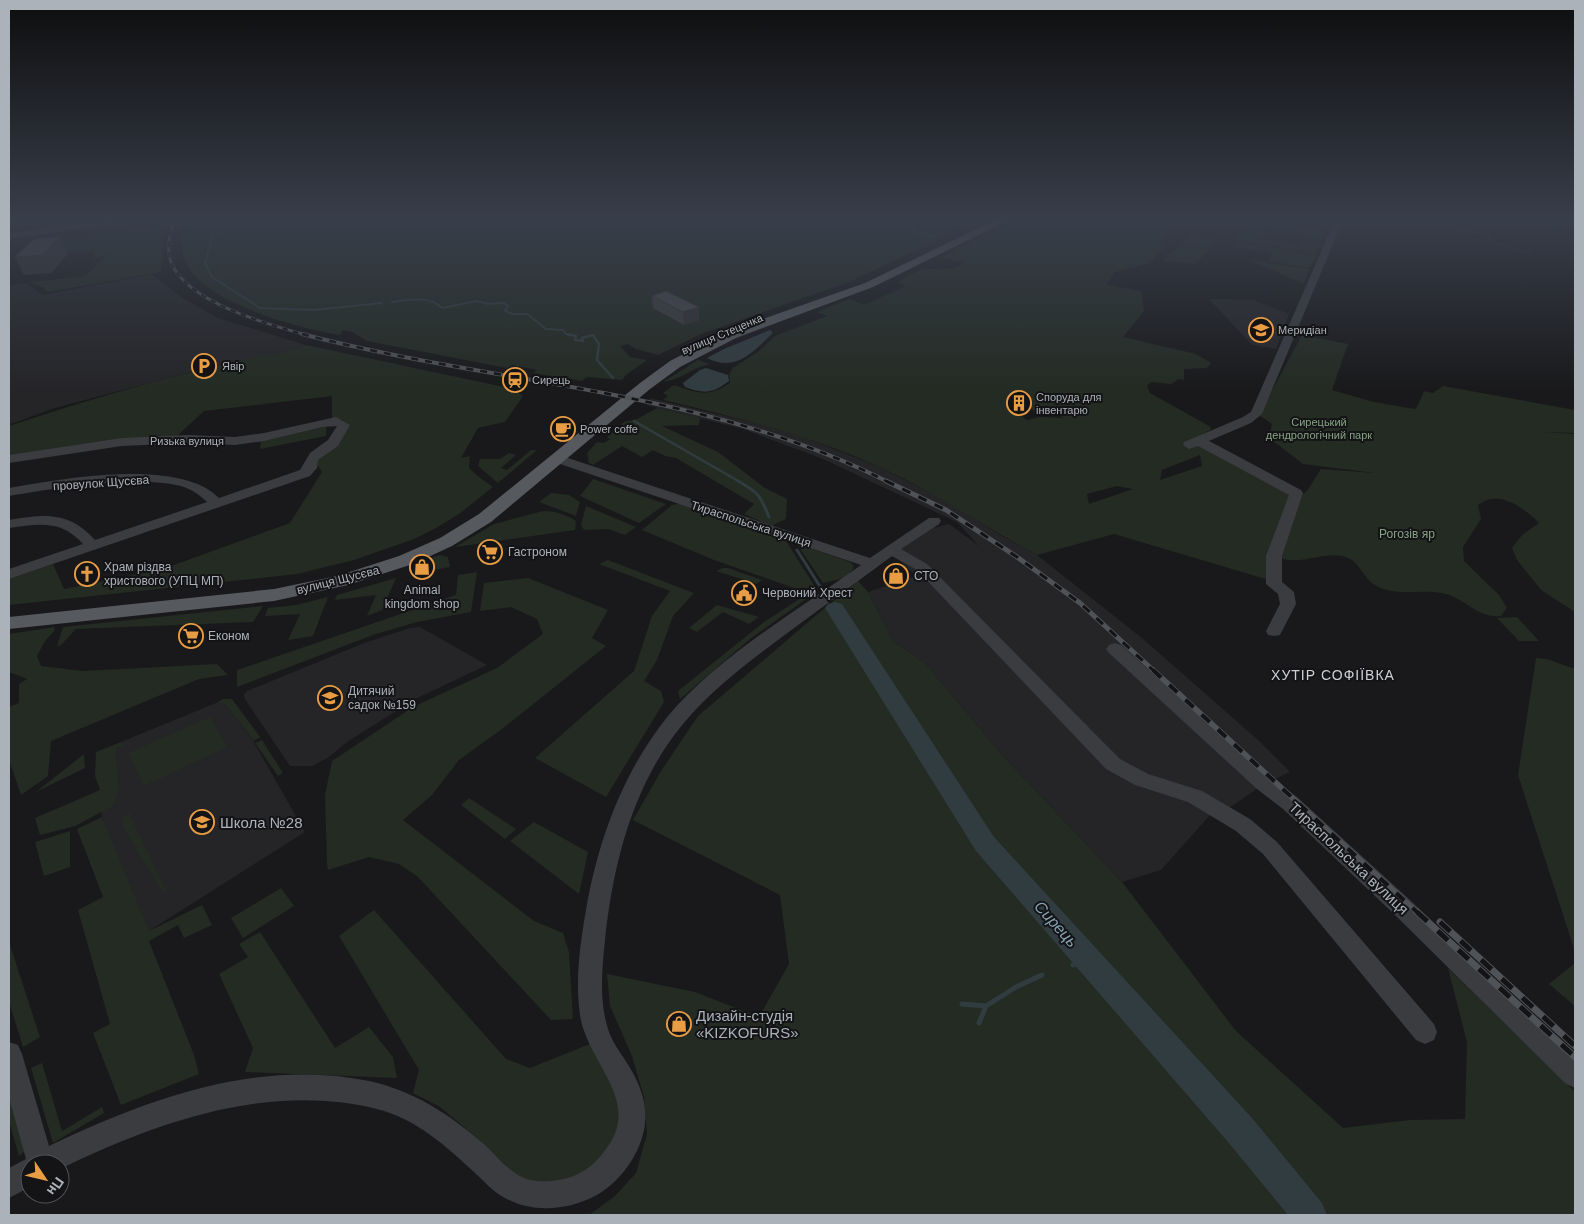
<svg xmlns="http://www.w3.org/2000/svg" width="1584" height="1224" font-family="Helvetica,sans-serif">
  <rect width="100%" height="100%" fill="#19191b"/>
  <!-- built -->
  <path fill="#252528" d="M152 274 181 297 218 318 306 345 270 356 225 363 55 408 11 424 9 419V285L26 283 43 295Z
    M1209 299 1254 300 1289 314 1276 349 1252 345Z
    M650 398 759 424 803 437 875 465 947 501 1002 536 1037 555 1142 638 1258 740 1290 772 1264 784 1229 808 1211 814 1161 870 1122 882 1004 757 925 663 893 641 868 592 916 576 896 557 884 556 924 530 949 524 979 546 957 522 823 459 743 429 646 405Z
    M420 627 487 665 415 699 347 742 329 757 312 766H290L245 699 244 694 247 691 364 643 410 628Z
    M216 703H224L252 739 305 832 133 941 101 812 119 789 116 749 123 746 121 742Z"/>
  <!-- green -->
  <path fill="#232b23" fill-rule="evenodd" d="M156 220H168L164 225 161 272 48 292 41 286 27 283 85 276 107 255 92 258 94 251 48 253 65 239 156 226Z
    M188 220H982L849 282 701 334 658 355 636 349 628 344 620 346 630 357 647 360 626 375 622 380 587 377 582 381 533 373 537 370 512 365 507 368 367 341 352 332 342 330 341 335C300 329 187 300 182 250 180 241 185 229 188 220Z
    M1016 220H1179L1158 245 1165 247 1150 263 1115 272 1106 285 1141 291 1144 311 1123 337 1196 354 1211 363 1207 368 1184 369V380L1179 379 1171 384 1151 382 1147 386 1150 393 1211 427 1210 430 1186 444H1200L1291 493 1269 580 1114 534 1037 555C983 526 933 491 877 466 809 435 735 417 663 400L668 396 663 393 674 385C698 393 707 398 730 383L729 374 733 368 759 351 775 336 827 316 817 312 849 299 864 305 906 286 898 283C904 278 915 271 922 270 939 266 947 274 964 263L941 257ZM1023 402 1034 411 1055 412 1063 418 1040 417 1027 420 1006 405ZM1200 455 1202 466 1160 480 1162 470ZM1117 486 1133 489 1089 504 1087 494Z
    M1253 220H1267L1326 230 1322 240 1266 231 1259 238 1300 245 1302 240 1321 243 1315 254 1235 240Z
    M1493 220H1555L1561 222 1558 232H1556Z
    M1418 221 1494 234 1491 241 1531 252V254L1462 236 1487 240 1488 236 1455 231Z
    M1190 234 1218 239 1211 248 1179 246Z
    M1238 242 1316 255V256L1309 268 1268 261 1272 253 1234 247Z
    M1178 247 1210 249 1195 264 1162 261Z
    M1247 259 1309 269 1304 284Z
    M1302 335 1348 344 1332 390 1374 402 1415 409 1417 407 1424 391 1433 393 1443 386 1575 410V433L1544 432 1575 434V612L1541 590 1517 560 1512 548 1522 535 1539 523C1523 507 1498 489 1478 505L1481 519 1463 547 1464 561 1499 595 1507 608 1501 616C1477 618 1467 600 1446 594 1422 588 1397 598 1375 585 1364 579 1360 563 1348 558 1329 549 1302 566 1281 558L1299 497 1307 491 1321 469 1375 473 1303 464 1269 438 1272 424 1259 415Z
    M306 345 513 389 523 396 505 422 478 428 461 458 470 456 469 468 479 477 493 487 459 514 436 528 414 539 354 560 297 574 9 605V579L53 564 64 589 163 569 290 523 322 472 314 460 347 424 342 420 332 418V396L204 411 177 436 119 440 9 457V426C94 397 181 373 268 354L270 356Z
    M698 360 710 364C691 368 683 379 663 382Z
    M657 408 700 418 699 425 662 426 718 452 765 488 787 499 786 519 771 526 744 514 754 504 676 458 665 456 653 450 642 457 622 446 593 465 589 463 587 453 597 442 604 443 610 439 607 437 624 422 637 419Z
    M326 425V436L260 449 261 439Z
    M531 450H537L498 483 478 466 480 459H500L509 453 516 455 501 468 507 470Z
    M593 479 666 504 639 523 580 496Z
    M551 493 569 495 580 502 576 516 539 502Z
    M683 503 785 539 817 590 811 594 714 560 642 530 672 505Z
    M586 506 636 527 625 535 608 529 584 530 581 525Z
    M543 511C555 511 565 514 576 521L575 530 455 547 494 524Z
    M796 543 850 562 854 566C850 579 835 580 823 583Z
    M440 555 448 557 450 567 428 571 431 558Z
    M608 560 694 593 673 616 657 660 644 681 661 691 664 702 606 797 535 758 634 671 652 616 670 591 599 564Z
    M723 568H728L762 580 757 584 716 571Z
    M477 572 471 612 417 622 373 635 237 687V670L456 595 458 575Z
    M396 578 382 610 367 616 376 595 335 600 337 595Z
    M528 578 608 610 592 638 606 646 502 729 459 760 432 795 403 820 534 921 563 933 569 952 573 1019 551 1020 418 877 399 864 369 857 328 870 327 864 325 795 332 761 413 707 497 668 543 634 537 619 511 607 480 611 484 583Z
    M858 581 868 592 893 641 925 663 1004 757 1122 882 1236 1031 1343 1128 1410 1120 1465 1119 1467 1042 1448 968 1575 1092V1215H589L615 1196 636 1173 647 1134 644 1097 632 1056 610 1006 607 974 695 992 759 1017 789 964 780 895 633 820 661 771 698 716 814 617Z
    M804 596 809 597 750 639 680 699 678 691 764 622Z
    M328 597 313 636 288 640 300 614 265 616 268 608 296 605Z
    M717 605 759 617 749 624 723 612 697 632 689 628Z
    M263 606 253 622 76 629 61 645 57 646 63 627Z
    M1517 617 1539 641H1519L1497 618Z
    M55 627 54 631 45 641 37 656 41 666 83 671 217 664 228 675 199 679 51 741 48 776 21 795 9 760V707L19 703V684L27 679 9 672V634Z
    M1536 658 1547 659 1572 668H1575V952L1518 775Z
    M223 699H232L260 737 254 741 224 703H216Z
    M210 717 227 747 144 786 128 753Z
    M262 740 283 773 278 776 255 743Z
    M121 742 124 746 116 749 119 789 113 806 75 826 40 835 35 818 100 790 95 776 96 752Z
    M84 754 85 768 36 792Z
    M469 798 516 829 505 839 461 805Z
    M129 813 167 892 164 894 123 828 122 817Z
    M102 817 149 931 202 905 212 925 184 938 178 925 149 941 194 1055 199 1074 121 1105 93 1033 110 1024 78 910 103 897 77 829Z
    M534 822 588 852 579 894 510 841Z
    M70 831V867L44 876 35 842Z
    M281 888 294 906 243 938 231 918Z
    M374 910 506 1059 530 1068 590 1044 625 1105 616 1150 573 1188 522 1181 476 1137 440 1107 413 1093 419 1070 339 936Z
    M260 932 335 1048 369 1027 393 1057 397 1078 245 1072 253 1048 219 974 248 957 239 944Z
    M9 942 40 1037 23 1047 9 1002Z
    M1575 963V1006L1549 984Z
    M42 1063 62 1131 102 1107 104 1113 53 1143 31 1068Z
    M9 1096 25 1151 19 1156 9 1121Z"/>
  <!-- water -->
  <path fill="#313c40" d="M770 330 773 333C754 351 736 373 707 358L724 349Z
    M706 368 728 375 729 381C712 394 704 394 685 387L683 383 700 370Z"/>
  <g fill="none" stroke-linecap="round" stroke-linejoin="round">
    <!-- stream-far3 -->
    <path stroke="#313c40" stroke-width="2" d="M914 225 913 230 924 235 933 236
      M220 229 230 220
      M207 256 212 237 218 233
      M207 257 205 263 212 277 260 308 314 310 382 303
      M392 302C408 300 429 295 442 308L477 301 488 304 504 303 508 306 505 311 513 314H527L546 329 563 330 566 334 573 335
      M592 335H593"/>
    <!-- stream-far2 -->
    <path stroke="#313c40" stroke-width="2.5" d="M567 334 576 336 575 340 583 341 582 338 593 335 599 344 597 360 613 378
      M634 421 740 482"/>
    <!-- stream-far1 -->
    <path stroke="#313c40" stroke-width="3" d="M738 481C759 493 760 495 769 517
      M797 550 821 588"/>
    <!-- stream -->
    <path stroke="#313c40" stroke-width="5" d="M1073 965 1088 960
      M962 1004 986 1006
      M979 1023 986 1006 1016 987 1042 975"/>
    <!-- river -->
    <path fill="#313c40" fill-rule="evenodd" d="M835 602 842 604 994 837 1252 1118 1322 1203 1327 1215H1288L1228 1142 976 851 825 608 828 604Z"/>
    <!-- minor -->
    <path fill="#3a3c40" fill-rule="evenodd" d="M107 220H132L128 222 9 239V233Z
      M1335 220H1343L1262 414 1251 423 1209 441 1301 490 1303 493 1282 556V582L1294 592 1296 604 1280 635 1274 636 1268 635 1266 631 1280 604 1278 594 1266 584V556L1289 495 1198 446 1189 449 1183 445 1184 442 1243 417 1251 412Z
      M336 417 350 425 338 446 318 460 317 468 310 476 9 579V569L83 544C61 519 39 524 9 528V520C44 514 69 511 95 540L207 502C200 495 191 489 181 486 134 475 57 488 9 496V488C61 479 179 457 219 498L300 470 310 453 328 440 337 426 322 427 264 441 235 445 189 443 122 446 9 463V455L122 438 189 435 235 437 264 433Z
      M559 455 870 558 929 518H939L941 521 939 524 901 549 927 564 1120 759 1148 774 1202 791 1250 819 1277 842 1434 1024 1437 1032 1434 1040 1425 1044 1416 1040 1263 854 1236 831 1188 802 1135 785 1106 769 917 570 892 556C857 582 821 608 786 634 750 661 712 689 683 724 633 784 613 864 605 940 602 969 599 1001 608 1029 613 1046 627 1060 635 1077 640 1087 644 1098 645 1109 649 1142 625 1179 597 1195 569 1210 534 1214 505 1198 493 1192 484 1181 474 1172 445 1145 416 1119 377 1109 268 1082 157 1122 60 1169V1164H30V1187L9 1198V1168L26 1159 9 1098V1042L18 1045 22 1054 49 1146C147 1099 259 1058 369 1081 414 1091 449 1114 484 1144 496 1155 509 1172 524 1178 538 1184 563 1181 576 1175 588 1170 599 1159 606 1149 643 1101 587 1063 580 1015 575 981 580 944 586 910 598 840 623 772 668 716 716 658 800 609 861 565L554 462 552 459 554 456Z
      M1115 643 1121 645 1271 779 1297 797 1411 901 1575 1058V1088L1566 1084 1395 915 1283 809 1257 789 1109 653 1106 649 1109 645Z"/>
    <!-- major -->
    <path fill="#56595e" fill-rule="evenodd" d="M995 220H1009L873 287 736 338 680 367 650 389 491 522 452 546 413 564 348 585 274 601 9 629V617L274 589 337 576 399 556 440 538 479 514 640 383 670 361 726 332 865 283Z"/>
    <defs>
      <path id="rail-far4" d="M174 220C170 234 166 248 171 262 186 302 269 325 307 335"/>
      <path id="rail-far3" d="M302 334C497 385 706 389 888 482"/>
      <path id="rail-far2" d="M886 481 946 510 1017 557 1080 603 1154 671"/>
      <path id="rail-far1" d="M1153 670 1418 913"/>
      <path id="rail" d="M1417 912 1575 1057
        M1440 922 1575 1046"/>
    </defs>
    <!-- rail-far4 casing -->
    <use href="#rail-far4" stroke="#4f5256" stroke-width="3"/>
    <!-- rail-far3 casing -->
    <use href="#rail-far3" stroke="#4f5256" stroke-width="4"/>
    <!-- rail-far2 casing -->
    <use href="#rail-far2" stroke="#4f5256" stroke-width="5"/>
    <!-- rail-far1 casing -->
    <use href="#rail-far1" stroke="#4f5256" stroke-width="5.5"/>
    <!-- rail casing -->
    <use href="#rail" stroke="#4f5256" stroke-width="7"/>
    <!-- rail-far4 -->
    <use href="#rail-far4" stroke="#141416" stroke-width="2" stroke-dasharray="5.5" stroke-linecap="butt"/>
    <!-- rail-far3 -->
    <use href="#rail-far3" stroke="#141416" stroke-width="2.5" stroke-dasharray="7" stroke-linecap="butt"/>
    <!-- rail-far2 -->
    <use href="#rail-far2" stroke="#141416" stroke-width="3" stroke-dasharray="9" stroke-linecap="butt"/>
    <!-- rail-far1 -->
    <use href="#rail-far1" stroke="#141416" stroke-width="4" stroke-dasharray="11" stroke-linecap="butt"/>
    <!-- rail -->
    <use href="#rail" stroke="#141416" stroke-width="5" stroke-dasharray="14" stroke-linecap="butt"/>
  </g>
  <!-- wall -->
  <path fill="#3c3d40" d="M652 296 699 307V320L684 325 653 308Z"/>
  <!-- shaded-wall -->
  <path fill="#313234" d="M47 220H71L69 223 49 226Z
    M60 237 68 254 51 273 24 275 15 257Z
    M699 307V320L684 325 683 312Z"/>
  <!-- building -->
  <path fill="#46474b" stroke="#313234" d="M60 237 42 255 15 257 34 239Z
    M666 291 699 307 683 312 652 296Z"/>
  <!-- sky -->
  <linearGradient id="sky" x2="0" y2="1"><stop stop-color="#0e0e0f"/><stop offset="0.56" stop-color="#383e4a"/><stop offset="1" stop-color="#383e4a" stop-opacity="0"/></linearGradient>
  <rect width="1584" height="392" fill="url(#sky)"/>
  <!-- icons -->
  <defs>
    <symbol id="school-ring" viewBox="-11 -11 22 22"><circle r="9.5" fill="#141416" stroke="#e89c43" stroke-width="1.5"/><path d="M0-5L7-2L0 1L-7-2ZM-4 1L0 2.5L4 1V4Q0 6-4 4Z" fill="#e89c43"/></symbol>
    <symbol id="parking-ring" viewBox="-11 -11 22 22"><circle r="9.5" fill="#141416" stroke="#e89c43" stroke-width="1.5"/><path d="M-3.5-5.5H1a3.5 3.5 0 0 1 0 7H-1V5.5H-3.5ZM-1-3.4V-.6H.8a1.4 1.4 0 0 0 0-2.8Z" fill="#e89c43"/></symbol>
    <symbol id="station-ring" viewBox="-11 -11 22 22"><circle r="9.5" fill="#141416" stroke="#e89c43" stroke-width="1.5"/><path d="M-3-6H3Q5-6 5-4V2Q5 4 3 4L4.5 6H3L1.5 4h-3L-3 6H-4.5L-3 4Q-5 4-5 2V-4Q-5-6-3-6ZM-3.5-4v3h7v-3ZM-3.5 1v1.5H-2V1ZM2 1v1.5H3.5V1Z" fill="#e89c43"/></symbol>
    <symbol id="building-ring" viewBox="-11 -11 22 22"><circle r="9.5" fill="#141416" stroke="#e89c43" stroke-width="1.5"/><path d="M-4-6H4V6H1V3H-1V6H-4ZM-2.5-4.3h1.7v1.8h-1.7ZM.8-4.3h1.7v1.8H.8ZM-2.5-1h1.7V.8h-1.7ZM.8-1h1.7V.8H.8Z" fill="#e89c43"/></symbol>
    <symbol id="cafe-ring" viewBox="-11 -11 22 22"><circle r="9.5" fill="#141416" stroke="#e89c43" stroke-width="1.5"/><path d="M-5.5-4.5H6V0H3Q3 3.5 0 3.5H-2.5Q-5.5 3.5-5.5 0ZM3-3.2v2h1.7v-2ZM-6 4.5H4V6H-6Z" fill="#e89c43"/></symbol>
    <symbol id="supermarket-ring" viewBox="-11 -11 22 22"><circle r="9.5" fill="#141416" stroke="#e89c43" stroke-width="1.5"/><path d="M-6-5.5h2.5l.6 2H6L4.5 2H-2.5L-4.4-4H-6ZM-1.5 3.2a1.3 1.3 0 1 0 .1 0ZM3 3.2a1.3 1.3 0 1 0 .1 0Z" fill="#e89c43"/></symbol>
    <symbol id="shop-ring" viewBox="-11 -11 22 22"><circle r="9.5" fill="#141416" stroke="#e89c43" stroke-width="1.5"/><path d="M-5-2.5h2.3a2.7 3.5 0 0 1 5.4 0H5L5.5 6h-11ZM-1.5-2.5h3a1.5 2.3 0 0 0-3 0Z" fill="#e89c43"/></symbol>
    <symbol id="church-ring" viewBox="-11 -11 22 22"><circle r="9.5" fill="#141416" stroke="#e89c43" stroke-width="1.5"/><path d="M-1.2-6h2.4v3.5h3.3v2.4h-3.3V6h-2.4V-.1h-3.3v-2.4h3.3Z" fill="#e89c43"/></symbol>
    <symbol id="civic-ring" viewBox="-11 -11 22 22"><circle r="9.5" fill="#141416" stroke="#e89c43" stroke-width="1.5"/><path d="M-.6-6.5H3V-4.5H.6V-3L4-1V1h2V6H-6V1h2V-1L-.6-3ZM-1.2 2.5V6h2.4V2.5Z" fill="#e89c43"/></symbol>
  </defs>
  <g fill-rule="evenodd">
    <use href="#school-ring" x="1247" y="316" width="28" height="28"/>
    <use href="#parking-ring" x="190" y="352" width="28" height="28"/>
    <use href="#station-ring" x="501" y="366" width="28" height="28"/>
    <use href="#building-ring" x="1005" y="389" width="28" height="28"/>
    <use href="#cafe-ring" x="549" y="415" width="28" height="28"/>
    <use href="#supermarket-ring" x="476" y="538" width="28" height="28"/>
    <use href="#shop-ring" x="408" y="553" width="28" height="28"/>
    <use href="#church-ring" x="73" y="560" width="28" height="28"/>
    <use href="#shop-ring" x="882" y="562" width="28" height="28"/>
    <use href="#civic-ring" x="730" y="579" width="28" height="28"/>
    <use href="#supermarket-ring" x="177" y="622" width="28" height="28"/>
    <use href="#school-ring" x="316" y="684" width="28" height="28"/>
    <use href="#school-ring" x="188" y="808" width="28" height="28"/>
    <use href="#shop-ring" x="665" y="1010" width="28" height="28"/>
  </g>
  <g text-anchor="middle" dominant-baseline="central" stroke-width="4" stroke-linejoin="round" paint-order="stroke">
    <!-- far-poi labels -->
    <g font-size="11" fill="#acb2ba" stroke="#141416" text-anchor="start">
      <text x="1278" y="330">Меридіан</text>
      <text x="222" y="366">Явір</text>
      <text x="532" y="380">Сирець</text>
      <text x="1036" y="397">Споруда для<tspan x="1036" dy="13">інвентарю</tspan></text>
      <text x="580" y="429">Power coffe</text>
    </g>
    <!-- far-street labels -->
    <g font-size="11" fill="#acb2ba" stroke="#141416">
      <text transform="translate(722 334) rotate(-23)">вулиця Стеценка</text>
      <text x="187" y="441">Ризька вулиця</text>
    </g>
    <!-- far-park labels -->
    <g font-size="11" fill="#86a384" stroke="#141416">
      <text x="1319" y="422">Сирецький<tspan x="1319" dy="13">дендрологічний парк</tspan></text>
    </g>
    <!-- street labels -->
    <g font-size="12" fill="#acb2ba" stroke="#141416">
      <text transform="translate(101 483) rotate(-4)">провулок Щусєва</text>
      <text transform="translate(751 524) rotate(18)">Тираспольська вулиця</text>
      <text transform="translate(338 580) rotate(-14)">вулиця Щусєва</text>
    </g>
    <!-- park labels -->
    <g font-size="12" fill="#86a384" stroke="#141416">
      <text x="1407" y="534">Рогозів яр</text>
    </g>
    <!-- poi labels -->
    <g font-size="12" fill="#acb2ba" stroke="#141416" text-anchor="start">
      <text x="508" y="552">Гастроном</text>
      <text x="104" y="567">Храм різдва<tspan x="104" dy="14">христового (УПЦ МП)</tspan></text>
      <text x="914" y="576">СТО</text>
      <text x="422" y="590" text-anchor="middle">Animal<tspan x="422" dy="14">kingdom shop</tspan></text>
      <text x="762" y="593">Червоний Хрест</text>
      <text x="208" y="636">Економ</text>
      <text x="348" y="691">Дитячий<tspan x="348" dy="14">садок №159</tspan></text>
    </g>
    <!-- neighbourhood labels -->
    <g font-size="14" letter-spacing="1" fill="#cdd0d6" stroke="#141416">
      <text x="1333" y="675">ХУТІР СОФІЇВКА</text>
    </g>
    <!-- near-poi labels -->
    <g font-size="15" fill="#acb2ba" stroke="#141416" text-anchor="start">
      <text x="220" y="822">Школа №28</text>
      <text x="696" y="1015">Дизайн-студія<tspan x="696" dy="17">«KIZKOFURS»</tspan></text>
    </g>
    <!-- near-street labels -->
    <g font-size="15" fill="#acb2ba" stroke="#141416">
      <text transform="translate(1349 858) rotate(43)">Тираспольська вулиця</text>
    </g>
    <!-- near-water labels -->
    <g font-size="16" font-style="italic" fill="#85a3b2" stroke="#141416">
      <text transform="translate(1056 924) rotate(48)">Сирець</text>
    </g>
  </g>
  <!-- border -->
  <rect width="1584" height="1224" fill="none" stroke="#acb2ba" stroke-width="20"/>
  <!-- north arrow -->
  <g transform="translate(45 1179) rotate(125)"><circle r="24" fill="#141416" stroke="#515358"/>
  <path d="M0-4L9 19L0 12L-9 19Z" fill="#e89c43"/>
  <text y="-8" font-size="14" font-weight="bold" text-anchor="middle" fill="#acb2ba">Пн</text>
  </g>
</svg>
